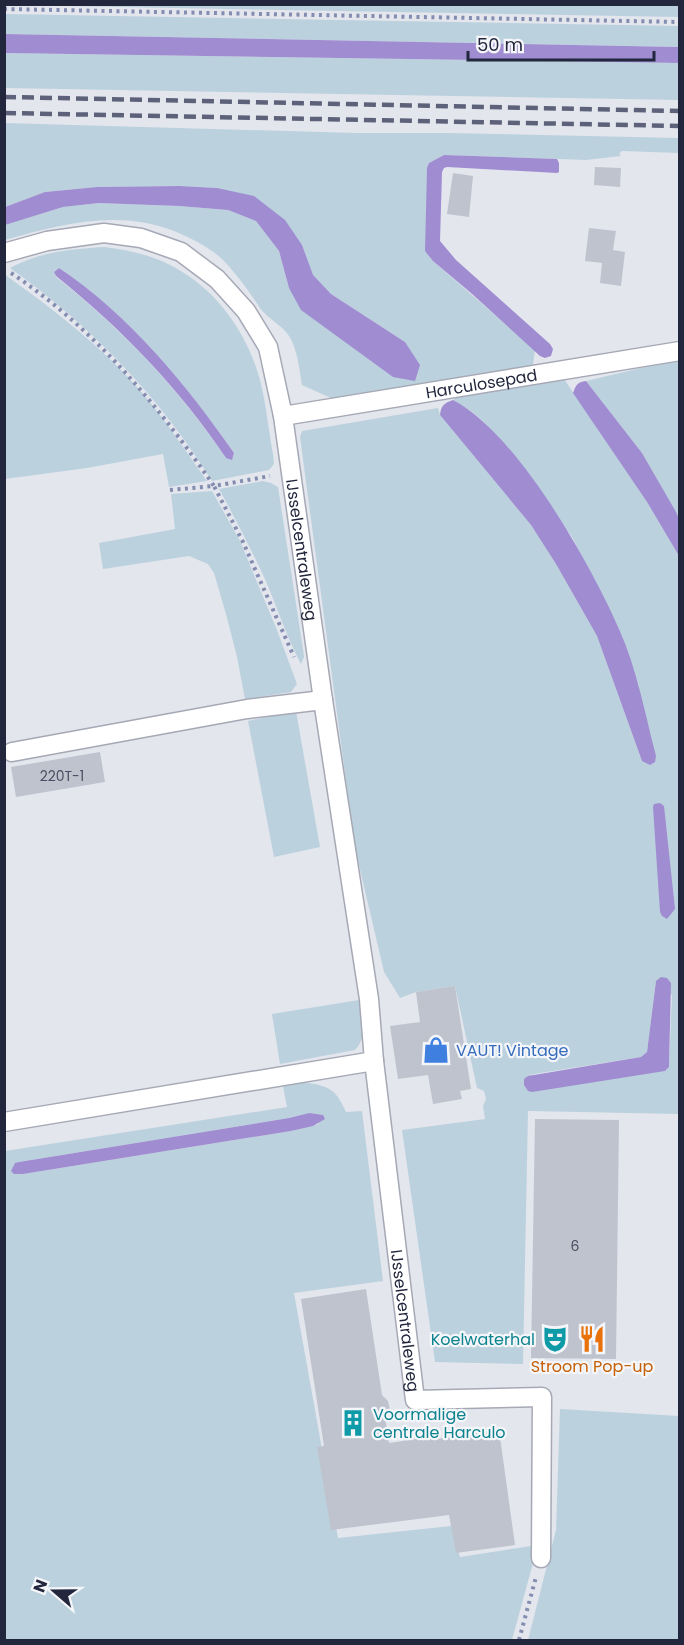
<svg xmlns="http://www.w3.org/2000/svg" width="684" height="1645" font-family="Poppins,sans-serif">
  <rect width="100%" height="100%" fill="#e3e6ed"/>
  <!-- green -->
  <path fill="#bcd1de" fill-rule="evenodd" d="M679 4V17L10 5V4Z
    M5 14 679 26 680 47 5 34Z
    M5 53 680 63 679 100 5 88Z
    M5 123 357 133H448L679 138V153L622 151 619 154 621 156 586 160 444 155 429 163 433 261 535 350 533 365 420 386 333 399 302 385C299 369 298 350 289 336 282 325 268 319 260 308 248 290 236 273 221 258 207 246 191 238 174 231 117 209 61 224 5 240V225L63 207 99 203 179 206 228 210 256 221 279 251 289 288 405 342 331 294 312 275 302 245 217 188 180 186 97 187 45 192 5 207Z
    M104 247C127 250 149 254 170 265 213 286 244 328 258 373 266 399 268 428 273 454L274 464 269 470 212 481C159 396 91 326 10 268 39 252 71 249 104 247ZM59 268C129 316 186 384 234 453L233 457 226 458C178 388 122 329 56 277L54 272Z
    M4 274C57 312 112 354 153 406 172 430 189 456 207 481L169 487 163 454 87 468 5 479Z
    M679 359V520L642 453 586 381Z
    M562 376 647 502 679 556V1114L528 1111 523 1364 435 1362 402 1130 485 1119 483 1106 486 1099 484 1091 477 1088 455 986 416 992 400 998 384 972 355 848 300 437 302 431 438 408 440 415 531 525 556 564 597 636 642 761 639 687 631 663 619 630 572 537 524 468 489 427 474 413 453 400 464 392ZM656 981 672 995 669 1067 665 1071 528 1075 641 1057 647 1052Z
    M263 481 271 483 278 487 303 649 304 657 301 664C286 636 277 606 264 577 250 547 235 518 219 489Z
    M212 491 240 541 277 630 297 684 291 692 245 699 237 657 226 614 214 573 208 564 189 556 103 569 99 543 175 529 171 494Z
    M296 711 320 847 274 857 248 721Z
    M359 1000C365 1015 367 1038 355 1050L280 1064 272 1014Z
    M302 1082C328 1086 335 1087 346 1112L362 1111 383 1281 294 1293 338 1538 451 1526 460 1557 538 1545 512 1640H5V1151L287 1107 283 1086ZM309 1113 319 1124 291 1131 23 1174H14L19 1162 289 1118Z
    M560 1409 679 1416V1640H528L556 1530Z"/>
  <!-- water -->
  <path fill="#9f8cd1" d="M5 34 679 47 680 63 5 53Z
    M444 155 557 159 559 163V172L557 173 447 167 444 168 442 172 440 241 456 260 550 344 553 349 551 356 545 358 540 356 471 293 433 261 425 251 427 168 429 163Z
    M180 186 217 188 254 196 285 220 302 245 313 275 331 294 405 342 420 365 415 381 393 377 301 310 289 288 279 251 256 221 228 210 179 206 99 203 63 207 5 225V207L45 192 97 187Z
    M59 268C129 315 186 384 234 453L232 460 226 458C179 388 122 329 56 276L54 272Z
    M586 381 642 453 676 512 679 519V556L647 502 573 393C576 385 577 382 586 381Z
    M453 400C517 433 590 563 619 629 637 669 645 714 656 756L655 762 650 765 642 761 597 636 556 564 531 525 440 415C441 406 444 403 453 400Z
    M660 803 664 806 675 909 667 919 662 916 660 912 653 807 654 804Z
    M661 977 667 978 671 983 669 1067 665 1071 532 1092 528 1091 524 1085V1079L528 1076 641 1057 647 1052 656 981Z
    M309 1113 323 1115 325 1119 313 1126 291 1131 23 1174H14L11 1171 15 1163 19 1162 289 1118Z"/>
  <!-- building -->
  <path fill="#bfc3ce" d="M595 167 621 168 620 187 594 185Z
    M453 173 473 176 469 217 447 214Z
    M589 228 616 231 613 250 625 252 621 286 600 283 602 263 585 261Z
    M100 752 105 782 16 797 11 767Z
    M455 986 471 1089 460 1091 462 1099 433 1104 428 1075 398 1079 390 1026 420 1022 416 992Z
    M535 1119 619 1120 616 1359 531 1358Z
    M366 1289 382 1395 388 1401 390 1410 387 1417H385L389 1443 436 1436V1439L499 1430 515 1545 456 1553 449 1515 331 1530 317 1447 324 1446 301 1299Z"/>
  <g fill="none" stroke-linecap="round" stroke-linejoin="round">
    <defs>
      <g id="minor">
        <path id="s1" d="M4 253 47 241 104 233 141 238 181 252 217 279 246 311 268 347 283 416 323 700 369 999 374 1061 415 1400 542 1397 541 1558"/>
        <path id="s2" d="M283 416 680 351"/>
        <path d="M12 752 247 709 323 700"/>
        <path d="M4 1122 374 1061"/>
      </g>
    </defs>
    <!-- minor casing -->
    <use href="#minor" stroke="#a6a9b5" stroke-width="21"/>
    <!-- path -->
    <path stroke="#848cb0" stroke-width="4" stroke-dasharray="3 4.5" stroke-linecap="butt" d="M4 9 680 22
      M11 273C94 328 158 405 214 486L270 476
      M170 490 214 486 243 542 294 657
      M519 1640 536 1577"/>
    <!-- minor -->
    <use href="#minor" stroke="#fff" stroke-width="18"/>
    <!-- rail -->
    <path stroke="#5d627a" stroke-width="4.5" stroke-dasharray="12 6" stroke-linecap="butt" d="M4 97 680 111
      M4 113 680 126"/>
  </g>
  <!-- icons -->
  <defs>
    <symbol id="shop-bare" viewBox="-9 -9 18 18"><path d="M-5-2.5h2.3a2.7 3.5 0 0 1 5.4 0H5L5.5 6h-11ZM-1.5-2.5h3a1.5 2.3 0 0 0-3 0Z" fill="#3f7fe0" stroke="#f4f6f9" stroke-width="2.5" paint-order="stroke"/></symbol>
    <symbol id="theatre-bare" viewBox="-9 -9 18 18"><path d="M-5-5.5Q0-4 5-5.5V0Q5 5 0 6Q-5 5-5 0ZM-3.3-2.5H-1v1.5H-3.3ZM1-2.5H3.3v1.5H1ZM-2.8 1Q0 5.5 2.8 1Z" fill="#0f9aa8" stroke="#f4f6f9" stroke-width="2.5" paint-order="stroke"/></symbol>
    <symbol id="restaurant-bare" viewBox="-9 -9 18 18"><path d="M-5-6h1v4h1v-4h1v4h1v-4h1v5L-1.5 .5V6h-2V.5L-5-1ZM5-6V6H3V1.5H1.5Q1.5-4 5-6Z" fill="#e8710a" stroke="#f4f6f9" stroke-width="2.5" paint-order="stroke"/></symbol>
    <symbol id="building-bare" viewBox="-9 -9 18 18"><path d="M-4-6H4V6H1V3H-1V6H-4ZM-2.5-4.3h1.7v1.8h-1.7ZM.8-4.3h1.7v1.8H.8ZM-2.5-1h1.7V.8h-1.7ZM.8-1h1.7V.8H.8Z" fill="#0f9aa8" stroke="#f4f6f9" stroke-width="2.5" paint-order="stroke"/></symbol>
  </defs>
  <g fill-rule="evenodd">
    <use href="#shop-bare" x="417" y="1031" width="38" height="38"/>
    <use href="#theatre-bare" x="536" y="1320" width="38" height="38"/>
    <use href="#restaurant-bare" x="573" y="1320" width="38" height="38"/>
    <use href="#building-bare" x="334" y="1404" width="38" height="38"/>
  </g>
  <g text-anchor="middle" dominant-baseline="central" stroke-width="4.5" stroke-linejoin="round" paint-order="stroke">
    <!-- number labels -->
    <g font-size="14" fill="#4a4e62">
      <text x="62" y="776">220T-1</text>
      <text x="575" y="1246">6</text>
    </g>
    <!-- street labels -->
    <g font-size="16" fill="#23273e" stroke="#f4f6f9">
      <text stroke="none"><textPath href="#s2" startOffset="201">Harculosepad</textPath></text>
      <text stroke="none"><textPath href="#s1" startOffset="518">IJsselcentraleweg</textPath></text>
      <text stroke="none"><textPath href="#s1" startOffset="1296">IJsselcentraleweg</textPath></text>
    </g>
    <!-- shop labels -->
    <g font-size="16" fill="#366cbe" stroke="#f4f6f9" text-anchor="start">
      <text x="456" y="1050">VAUT! Vintage</text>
    </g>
    <!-- culture labels -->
    <g font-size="16" fill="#0d838f" stroke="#f4f6f9" text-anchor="end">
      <text x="535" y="1339">Koelwaterhal</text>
      <text x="373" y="1414" text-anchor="start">Voormalige<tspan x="373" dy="18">centrale Harculo</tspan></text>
    </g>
    <!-- food labels -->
    <g font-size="16" fill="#c56008" stroke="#f4f6f9">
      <text x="592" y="1366">Stroom Pop-up</text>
    </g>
  </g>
  <!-- border -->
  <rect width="684" height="1645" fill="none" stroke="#23273e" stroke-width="12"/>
  <!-- north arrow -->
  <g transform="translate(54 1591) rotate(290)" stroke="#f4f6f9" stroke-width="4.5" paint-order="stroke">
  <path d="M0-4.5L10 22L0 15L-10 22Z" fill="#23273e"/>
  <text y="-9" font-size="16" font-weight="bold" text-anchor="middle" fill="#23273e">N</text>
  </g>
  <!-- scale -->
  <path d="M468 51v9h186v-9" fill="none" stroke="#23273e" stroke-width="3"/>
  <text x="477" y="51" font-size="18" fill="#23273e" stroke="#f4f6f9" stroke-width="4.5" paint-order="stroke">50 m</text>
</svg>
